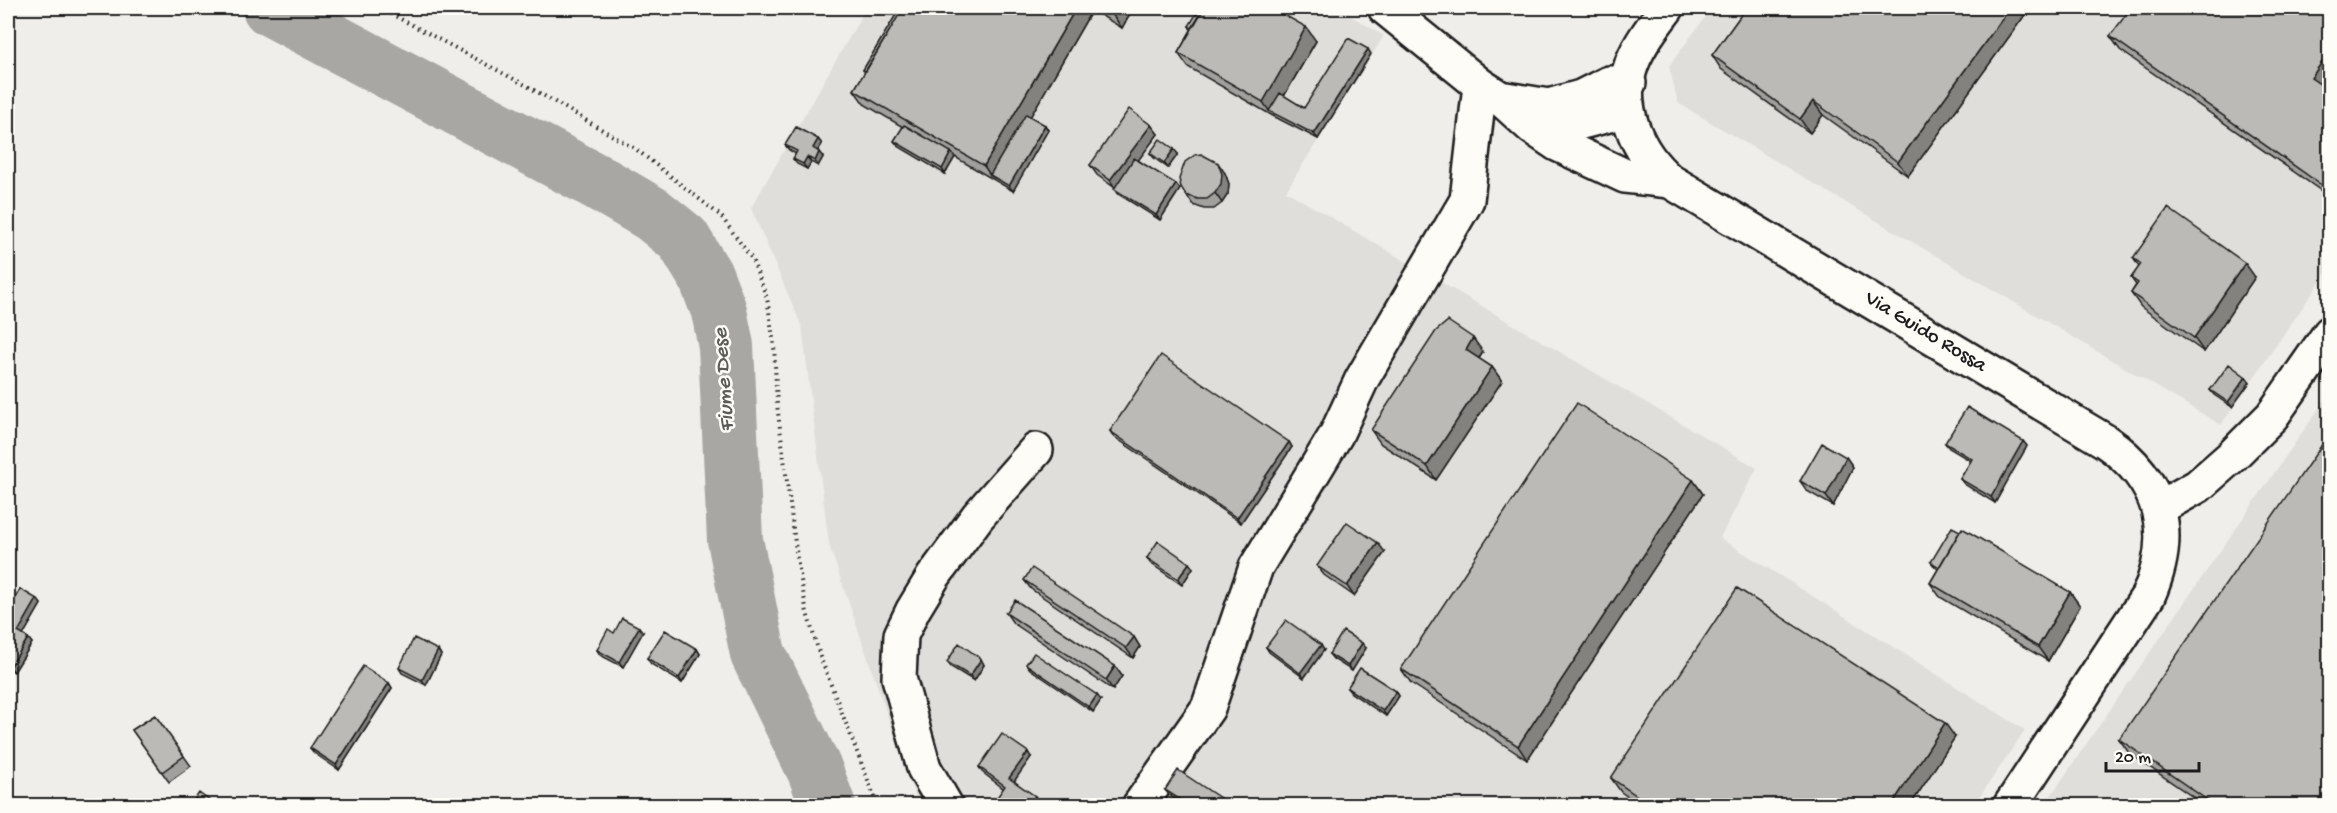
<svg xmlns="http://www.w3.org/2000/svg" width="2337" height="813" font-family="'Gochi Hand',sans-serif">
  <rect width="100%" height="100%" fill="#f0eeea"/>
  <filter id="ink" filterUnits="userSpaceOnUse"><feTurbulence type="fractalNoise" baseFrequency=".0167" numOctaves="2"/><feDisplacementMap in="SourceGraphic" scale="12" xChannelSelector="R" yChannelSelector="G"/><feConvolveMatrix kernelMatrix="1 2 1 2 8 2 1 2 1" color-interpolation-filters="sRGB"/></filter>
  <g filter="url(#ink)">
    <!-- built -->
    <path fill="#e0deda" d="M866 8H1338L1384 36 1286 191 1757 468 1720 538 2025 730 1974 805H918L829 545 802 327 751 208Z
      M1712 8H2329V269L2221 425 1678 103 1669 66Z
      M2329 394V805L2044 806 2076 759Z"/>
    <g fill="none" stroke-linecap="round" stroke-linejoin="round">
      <!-- river -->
      <path stroke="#a8a7a3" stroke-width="56" d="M270 8 599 183 652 214 683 239 706 277 719 311 726 346 735 540 758 654 815 771 828 806"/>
      <defs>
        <path id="minor" d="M1385 8 1480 85 1500 98 1532 127 1557 144 1625 176 1670 181
          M1667 8C1654 25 1640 43 1632 63 1616 106 1637 153 1670 181L2105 441C2162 480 2176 533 2148 596L2010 806
          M1500 98 1549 106 1581 97 1609 83H1629
          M1532 127H1562L1628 110
          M2159 508 2198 486 2231 457 2272 416 2330 333
          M946 806 924 768 899 678 901 635 913 610 933 577 978 516 1036 450
          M1139 806 1208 708 1256 567 1336 435 1362 379 1467 200 1480 85"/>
      </defs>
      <!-- minor casing -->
      <use href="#minor" stroke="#1c1c1c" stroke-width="38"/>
      <!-- path -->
      <path stroke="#1c1c1c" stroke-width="4" stroke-dasharray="1.5 4.5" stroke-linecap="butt" d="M380 8 529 87 637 150 721 216 752 259 767 298 774 345 777 405 797 558 807 613 821 659 878 806"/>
      <!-- minor -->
      <use href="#minor" stroke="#fdfcf7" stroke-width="33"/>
    </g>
    <!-- wall -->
    <path fill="#a1a09d" stroke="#1c1c1c" stroke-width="1.5" d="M900 8H1133L1122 28 1092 10 1030 117 1045 125 1048 130 1013 191 955 157 945 174 898 146 894 141 903 127 864 104 854 90 865 72 863 70Z
      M1746 8H2030L1908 176 1823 115 1810 133 1721 69 1712 55Z
      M2330 8V80L2324 87 2330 91V197L2120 50 2110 36Z
      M1189 26 1316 41 1284 96 1304 108 1371 54 1318 139 1273 116 1188 67 1178 53 1191 30Z
      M1151 125 1158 134 1138 160 1180 189 1160 220 1118 194 1115 188 1097 175 1090 165Z
      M818 139 822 144 818 151 823 157 818 166 811 162 807 169 797 164 793 159 796 154 789 150 785 145Z
      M1150 153 1178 154 1168 168 1154 158Z
      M1225 173 1229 184 1228 194 1222 203 1214 209H1204L1193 205 1181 187Z
      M2133 258 2255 277 2204 352 2141 307 2131 293 2136 285 2131 278 2139 267Z
      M1483 352 1479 359 1492 367 1502 381 1436 480 1381 444 1371 430Z
      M2246 377 2250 382 2232 407 2214 395 2210 390Z
      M1110 431 1289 442 1292 447 1241 523 1113 436Z
      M2023 441 2027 446 1995 503 1964 484 1960 479 1971 461 1949 448 1945 443Z
      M1846 457 1853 467 1833 506 1807 491 1800 481Z
      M1693 480 1703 494 1527 760 1411 683 1401 669Z
      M1385 552 1354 596 1324 575 1317 566Z
      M1147 558 1193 568 1182 585 1150 563Z
      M1931 562 2070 592 2080 606 2048 661 1940 597 1930 583 1938 569 1935 567Z
      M1024 580 1134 637 1140 647 1133 658 1031 589Z
      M37 599 41 604 23 635 28 638 32 643 14 672 8 668V611Z
      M1006 613 1115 666 1122 676 1113 690 1013 623Z
      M643 632 623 667 600 655 597 650Z
      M1266 647 1324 650 1304 678 1269 652Z
      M1366 648 1352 671 1333 659 1329 654Z
      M697 649 700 654 682 683 651 664 647 658Z
      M438 650 441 655 426 685 402 673 399 668Z
      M981 659 984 665 974 681 951 667 947 662Z
      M1026 664 1101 700 1093 712 1030 669Z
      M389 683 392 688 339 770 314 753 310 748Z
      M1347 688 1396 691 1399 696 1386 716 1351 693Z
      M155 715 191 766 169 782 132 730Z
      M1955 737 1910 806H1641L1621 792 1611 778Z
      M2119 739 2330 806H2206L2129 753Z
      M1031 757 1014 781 1039 801 1003 788 982 772 979 767Z
      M1165 790 1224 803 1222 806H1185L1169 795Z"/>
    <!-- shaded-wall -->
    <path fill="#83827f" stroke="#1c1c1c" stroke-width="1.5" d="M1076 8H1091L1092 10 995 178 990 175 984 166Z
      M1115 8H1133L1122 28 1112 14Z
      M2010 8H2030L1908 176 1898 162Z
      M1306 27 1316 41 1274 113 1269 111 1263 102Z
      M1368 49 1371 54 1318 139 1314 134Z
      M2322 62 2330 73V80L2320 92 2311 78Z
      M1813 101 1823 115 1810 133 1800 119Z
      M1045 125 1048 130 1013 191 1009 186Z
      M1151 125 1158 134 1116 190 1110 180Z
      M818 139 822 144 816 153 813 148Z
      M1174 149 1178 154 1168 168 1164 163Z
      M819 152 823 157 818 166 815 161Z
      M951 152 955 157 945 174 942 169Z
      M807 157 811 162 807 169 803 164Z
      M1218 163 1225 173 1229 184 1228 194 1222 203 1215 193Z
      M2330 176V195L2323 186Z
      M1176 184 1180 189 1160 220 1156 215Z
      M2245 263 2255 277 2204 352 2194 338Z
      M1473 338 1483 352 1475 364 1466 350Z
      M1492 367 1502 381 1436 480 1427 466Z
      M2246 377 2250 382 2232 407 2228 402Z
      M2023 441 2027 446 1995 503 1991 497Z
      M1289 442 1292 447 1241 523 1237 518Z
      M1846 457 1853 467 1833 506 1826 496Z
      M1693 480 1703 494 1527 760 1518 746Z
      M1378 543 1385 552 1354 596 1347 586Z
      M1189 563 1193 568 1182 585 1178 579Z
      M2070 592 2080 606 2048 661 2038 647Z
      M37 599 41 604 22 637 18 632Z
      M639 627 643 632 623 667 619 662Z
      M1134 637 1140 647 1133 658 1126 648Z
      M28 638 32 643 14 672 10 667Z
      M1362 643 1366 648 1352 671 1348 666Z
      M1321 645 1324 650 1304 678 1300 673Z
      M697 649 700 654 682 683 679 678Z
      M438 650 441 655 426 685 422 680Z
      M981 659 984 665 974 681 970 676Z
      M1115 666 1122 676 1113 690 1106 680Z
      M389 683 392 688 339 770 336 765Z
      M1396 691 1399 696 1386 716 1383 711Z
      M1097 695 1101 700 1093 712 1089 707Z
      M1945 723 1955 737 1910 806H1891Z
      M1028 752 1031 757 1013 783 1009 778Z
      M1035 796 1039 801 1036 806H1029Z
      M1220 798 1224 803 1222 806H1215Z"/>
    <!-- building -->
    <path fill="#bbbab6" stroke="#1c1c1c" stroke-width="1.5" d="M900 8H903L866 71 863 70Z
      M903 8H1076L984 166 854 90Z
      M1102 8H1115L1112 14Z
      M1200 8H1204L1192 28 1189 26Z
      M1204 8H1272L1306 27 1263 102 1178 53Z
      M1746 8H2010L1898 162 1813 101 1800 119 1712 55Z
      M2131 8H2330V66L2322 62 2311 78 2330 91V176L2323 186 2110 36Z
      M1348 38 1368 49 1314 134 1269 111 1280 93 1304 108Z
      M1129 109 1151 125 1110 180 1090 165Z
      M1026 114 1045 125 1009 186 990 175Z
      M904 125 951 152 942 169 894 141Z
      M796 127 818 139 813 148 819 152 815 161 807 157 803 164 793 159 797 151 785 145Z
      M1160 139 1174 149 1164 163 1150 153Z
      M1201 154 1218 163 1222 174 1221 184 1215 193 1207 199H1198L1186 195 1181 187 1179 179 1185 162 1195 155Z
      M1134 158 1176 184 1156 215 1114 189Z
      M2168 208 2245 263 2194 338 2131 293 2138 283 2131 278 2141 264 2133 258Z
      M1448 321 1473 338 1466 350 1492 367 1427 466 1371 430 1436 331Z
      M1161 355 1289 442 1237 518 1110 431Z
      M2229 364 2246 377 2228 402 2210 390Z
      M1577 403 1693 480 1518 746 1401 669Z
      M1967 407 2023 441 1991 497 1960 479 1972 459 1945 443Z
      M2330 433V806H2216L2119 739Z
      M1822 443 1846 457 1826 496 1800 481Z
      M1347 522 1378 543 1347 586 1317 566Z
      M1952 527 1960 531 1939 567 1931 562Z
      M1962 528 2070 592 2038 647 1930 583Z
      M1158 541 1189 563 1178 579 1147 558Z
      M1032 568 1134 637 1126 648 1024 580Z
      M1737 588 1945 723 1891 806H1652L1611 778Z
      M20 589 37 599 18 632 28 638 10 667 8 665V611Z
      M1015 600 1115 666 1106 680 1006 613Z
      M622 618 639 627 619 662 597 650 608 629 614 633Z
      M1286 620 1321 645 1300 673 1266 647Z
      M665 630 697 649 679 678 647 658Z
      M1343 631 1362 643 1348 666 1329 654Z
      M414 638 438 650 422 680 399 668Z
      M959 643 981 659 970 676 947 662Z
      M1034 653 1097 695 1089 707 1026 664Z
      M363 666 389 683 336 765 310 748Z
      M1360 668 1396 691 1383 711 1347 688Z
      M155 715 184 756 162 772 132 730Z
      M1002 734 1028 752 1009 778 1035 796 1029 806H991L1005 786 979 767Z
      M1178 770 1220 798 1215 806H1190L1165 790Z
      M199 793 217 806H190Z"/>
  </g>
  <g text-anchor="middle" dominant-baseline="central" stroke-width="5" stroke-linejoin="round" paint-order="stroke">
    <!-- street labels -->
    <g font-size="21" fill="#1c1c1c" stroke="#fdfcf7">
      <text transform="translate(1925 333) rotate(31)">Via Guido Rossa</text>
    </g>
    <!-- water labels -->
    <g font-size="22" font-style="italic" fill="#5b5b59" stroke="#fdfcf7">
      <text transform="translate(725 380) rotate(-94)">Fiume Dese</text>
    </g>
  </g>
  <!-- margin -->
  <rect width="2337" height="813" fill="none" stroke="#fdfcf7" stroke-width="30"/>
  <rect x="15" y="15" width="2307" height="783" fill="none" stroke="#1c1c1c" stroke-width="2" filter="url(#ink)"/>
  <!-- scale -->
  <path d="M2106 762v9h93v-9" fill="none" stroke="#1c1c1c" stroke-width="3"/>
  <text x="2115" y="762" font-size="18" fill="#1c1c1c" stroke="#fdfcf7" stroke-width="4.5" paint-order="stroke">20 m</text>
</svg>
